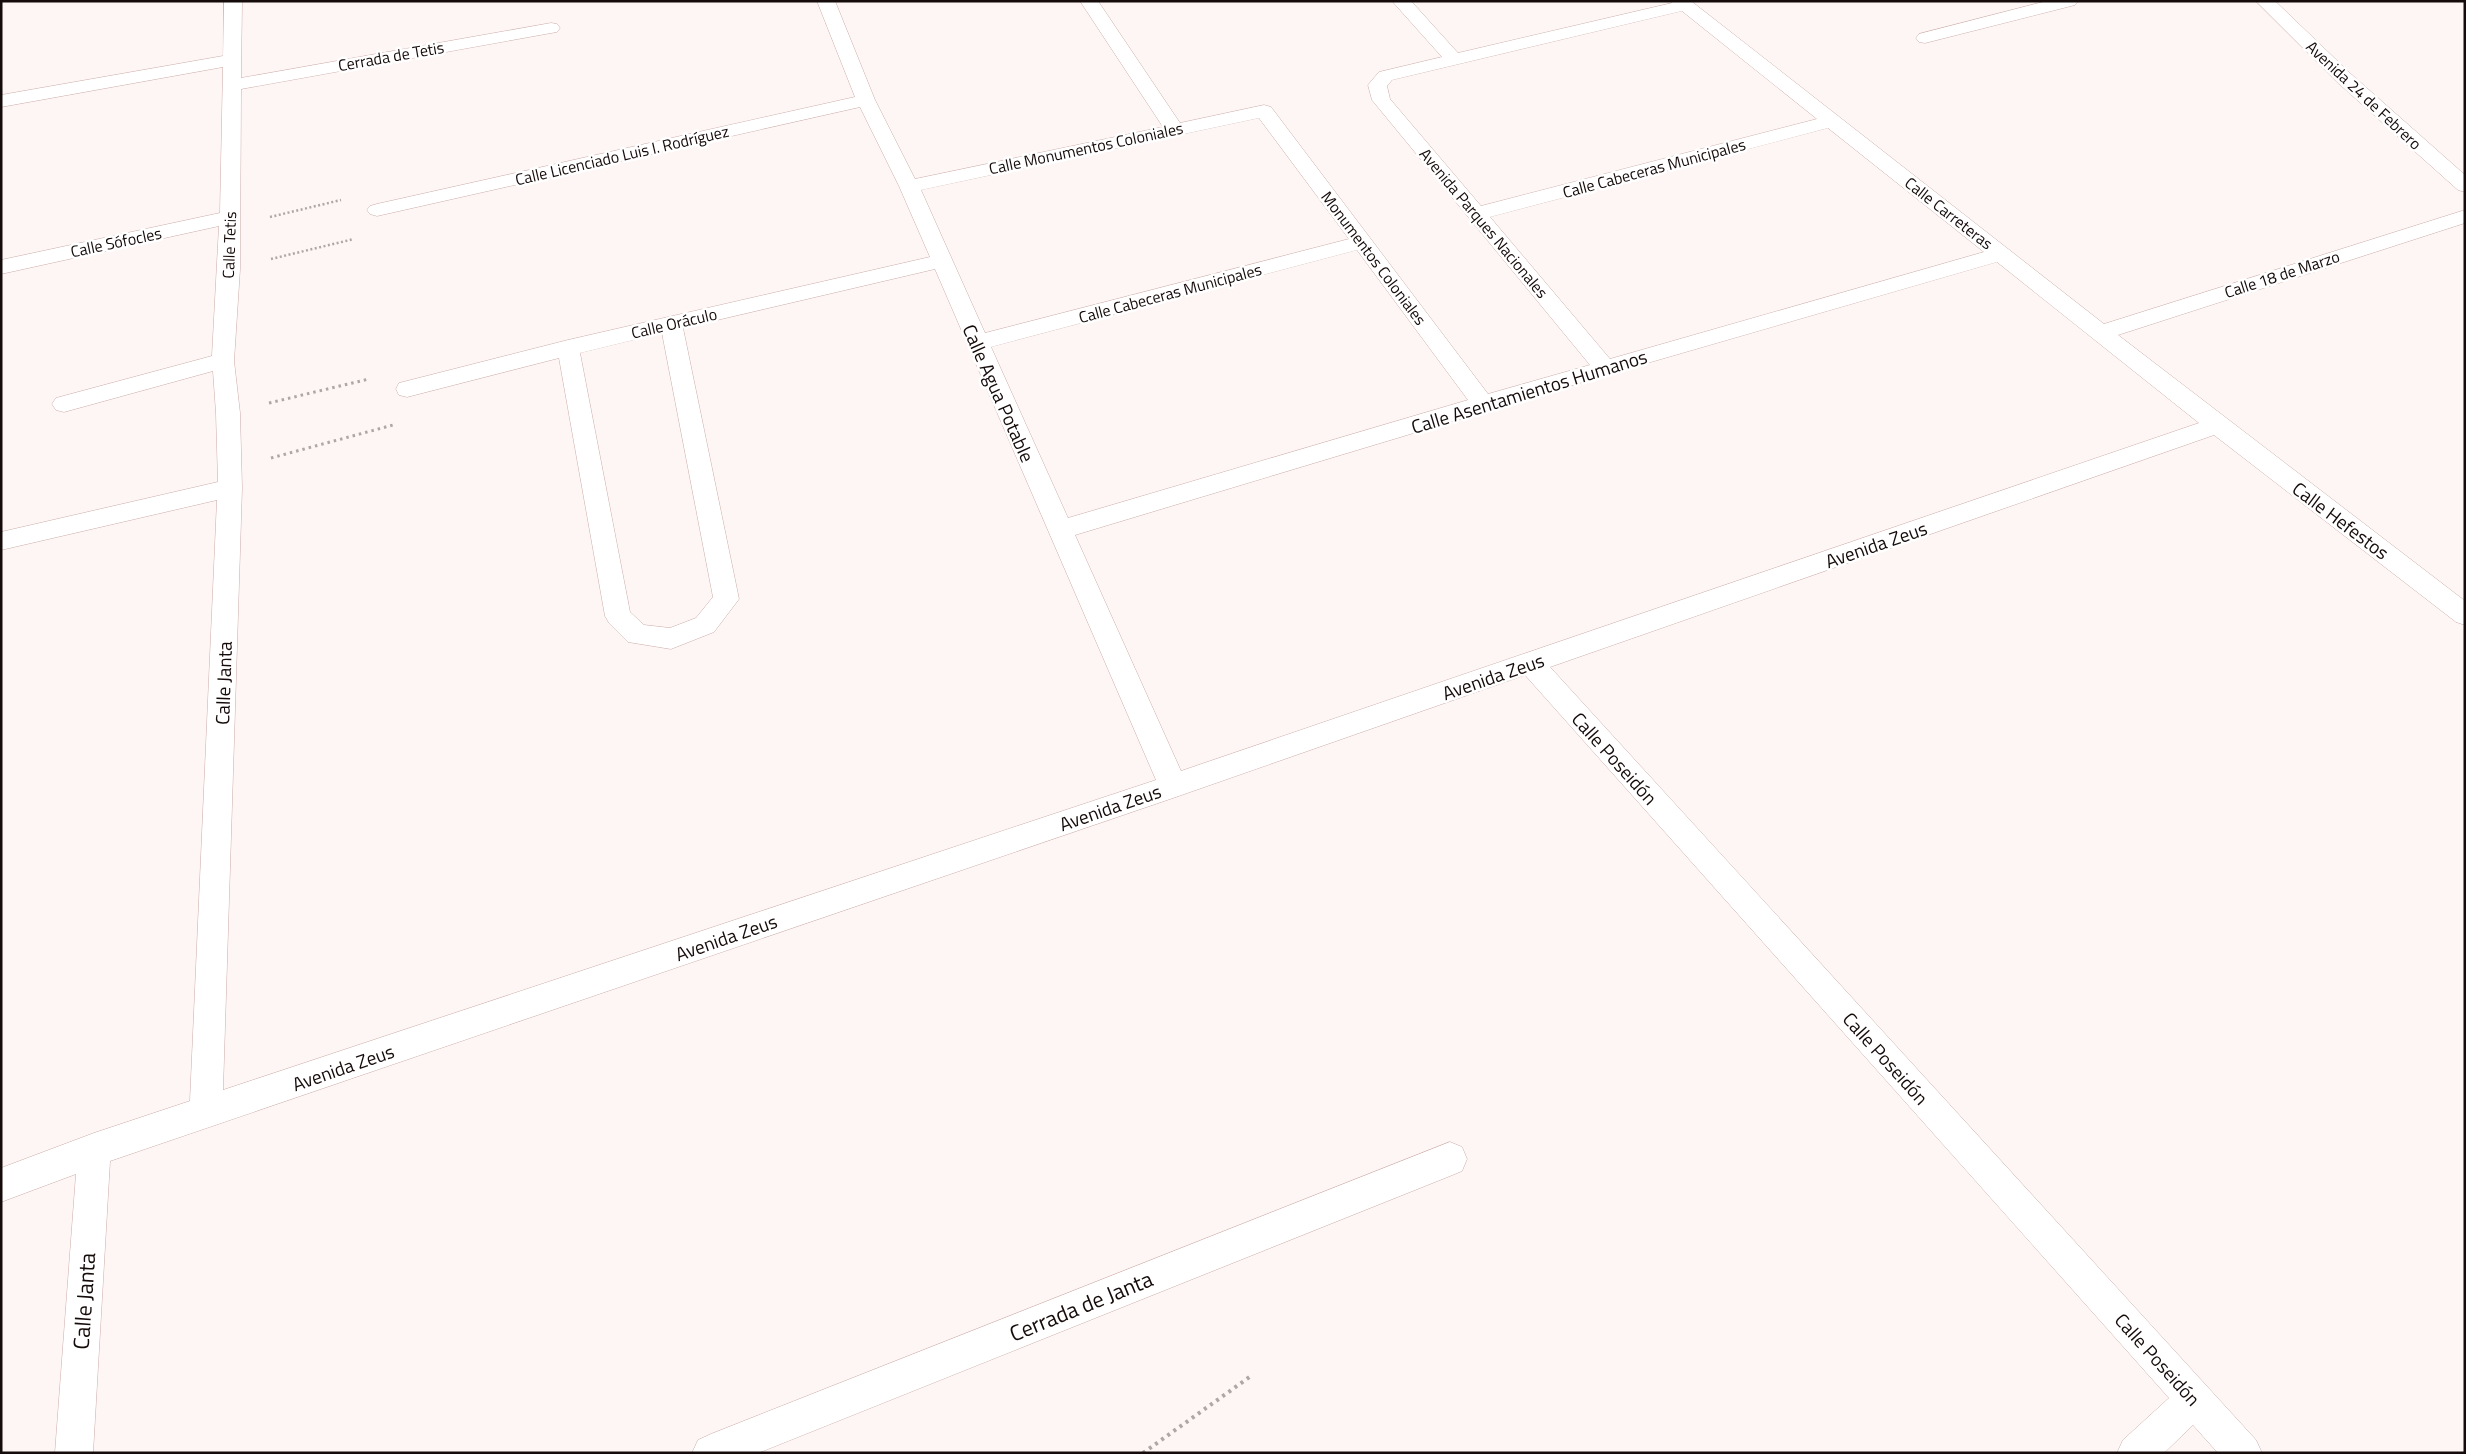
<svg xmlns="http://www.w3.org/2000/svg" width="2466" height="1454" font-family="'Titillium Web',sans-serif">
  <rect width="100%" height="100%" fill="#fdf6f5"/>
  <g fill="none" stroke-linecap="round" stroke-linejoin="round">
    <defs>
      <path id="street" d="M224 1H242L241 78 551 23 557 24 560 28 557 32 551 33 241 89 240 269 234 361 240 413 242 488 223 1090 1156 780 935 269 683 328 739 599 714 632 671 649 628 642 609 623 605 616 559 358 407 397 399 395 396 389 399 383 407 381 568 340 930 257 899 186 860 107 377 216 370 214 367 210 370 206 377 204 855 97 817 1H835L875 100 915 179 1163 127 1080 1H1098L1180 123 1264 105 1271 107 1488 394 1590 365 1372 100 1368 85 1379 72 1442 57 1392 1H1411L1458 53 1672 3 1671 1H1691L2104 324 2465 210V223L2118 335 2465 601V625L2456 622 2214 435 1550 667 2256 1440 2262 1453H2218L2193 1425 2164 1453H2117L2123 1440 2169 1398 1525 675 1173 798 110 1161 93 1453H55L76 1174 1 1202V1168L94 1133 190 1101 217 500 1 550V532L218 482 216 413 213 371 64 412 56 410 52 404 56 398 212 356 219 226 1 274V260L220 213 223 67 1 107V95L223 56ZM1682 11 1817 119 1481 206 1390 99 1387 86 1392 80ZM1259 118 1349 239 985 333 921 190ZM1828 128 1984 252 1610 359 1490 217ZM1357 250 1468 400 1068 518 991 347ZM1997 262 2199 423 1181 771 1075 535 1613 373ZM662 333 713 597 696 618 670 628 644 625 630 612 580 353Z
        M2047 1H2078L2075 5 1925 43 1919 42 1916 38 1919 34Z
        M2256 1H2275L2351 74 2465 175V192L2458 190 2337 82Z
        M1450 1142 1462 1147 1467 1159 1462 1171 1450 1176 758 1453H692L698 1440 711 1434Z"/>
    </defs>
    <!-- street casing -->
    <use href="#street" stroke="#ccada8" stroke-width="1"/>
    <!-- path-far2 -->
    <path stroke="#afa7a6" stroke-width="2.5" stroke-dasharray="2 2.5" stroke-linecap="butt" d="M270 217 341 200
      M271 259 354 239"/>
    <!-- path-far1 -->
    <path stroke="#afa7a6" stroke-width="3" stroke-dasharray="2.5 4" stroke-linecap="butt" d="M269 403 369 379
      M271 458 393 425"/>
    <!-- path -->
    <path stroke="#afa7a6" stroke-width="4" stroke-dasharray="3 4.5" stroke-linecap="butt" d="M1143 1453 1251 1376"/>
    <!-- street -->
    <use href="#street" fill="#fff" fill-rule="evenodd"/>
  </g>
  <g text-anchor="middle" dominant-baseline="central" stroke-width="5" stroke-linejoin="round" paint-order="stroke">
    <!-- far-street labels -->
    <g font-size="16" fill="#150b0a" stroke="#fff">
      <text transform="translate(391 56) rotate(-10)">Cerrada de Tetis</text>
      <text transform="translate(2364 95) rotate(43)">Avenida 24 de Febrero</text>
      <text transform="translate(1086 148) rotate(-12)">Calle Monumentos Coloniales</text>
      <text transform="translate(622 155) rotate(-13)">Calle Licenciado Luis I. Rodríguez</text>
      <text transform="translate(1654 168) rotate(-15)">Calle Cabeceras Municipales</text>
      <text transform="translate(1949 213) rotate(38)">Calle Carreteras</text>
      <text transform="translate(1484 223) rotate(50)">Avenida Parques Nacionales</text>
      <text transform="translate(116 242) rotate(-12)">Calle Sófocles</text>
      <text transform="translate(229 245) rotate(-88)">Calle Tetis</text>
      <text transform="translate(1374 258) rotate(53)">Monumentos Coloniales</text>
      <text transform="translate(2282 274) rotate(-18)">Calle 18 de Marzo</text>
      <text transform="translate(1170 293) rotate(-15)">Calle Cabeceras Municipales</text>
      <text transform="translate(674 323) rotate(-13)">Calle Oráculo</text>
    </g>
    <!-- street labels -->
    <g font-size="19" fill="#150b0a" stroke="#fff">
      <text transform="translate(1529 391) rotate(-17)">Calle Asentamientos Humanos</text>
      <text transform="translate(999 393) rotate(66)">Calle Agua Potable</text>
      <text transform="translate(2341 520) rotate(37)">Calle Hefestos</text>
      <text transform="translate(1876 544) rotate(-19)">Avenida Zeus</text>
      <text transform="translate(1493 676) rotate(-19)">Avenida Zeus</text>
      <text transform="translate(223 683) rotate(-88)">Calle Janta</text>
      <text transform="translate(1615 758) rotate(48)">Calle Poseidón</text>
      <text transform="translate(1110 807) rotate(-19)">Avenida Zeus</text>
      <text transform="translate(726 937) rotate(-19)">Avenida Zeus</text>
      <text transform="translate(1886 1058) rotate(48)">Calle Poseidón</text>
      <text transform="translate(343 1067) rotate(-19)">Avenida Zeus</text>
      <text transform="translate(2158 1359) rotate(48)">Calle Poseidón</text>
    </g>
    <!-- near-street labels -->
    <g font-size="22" fill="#150b0a" stroke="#fff">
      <text transform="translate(84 1301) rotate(-86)">Calle Janta</text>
      <text transform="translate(1081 1306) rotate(-22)">Cerrada de Janta</text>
    </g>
  </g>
  <!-- border -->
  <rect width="2466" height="1454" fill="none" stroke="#150b0a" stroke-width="5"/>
</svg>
